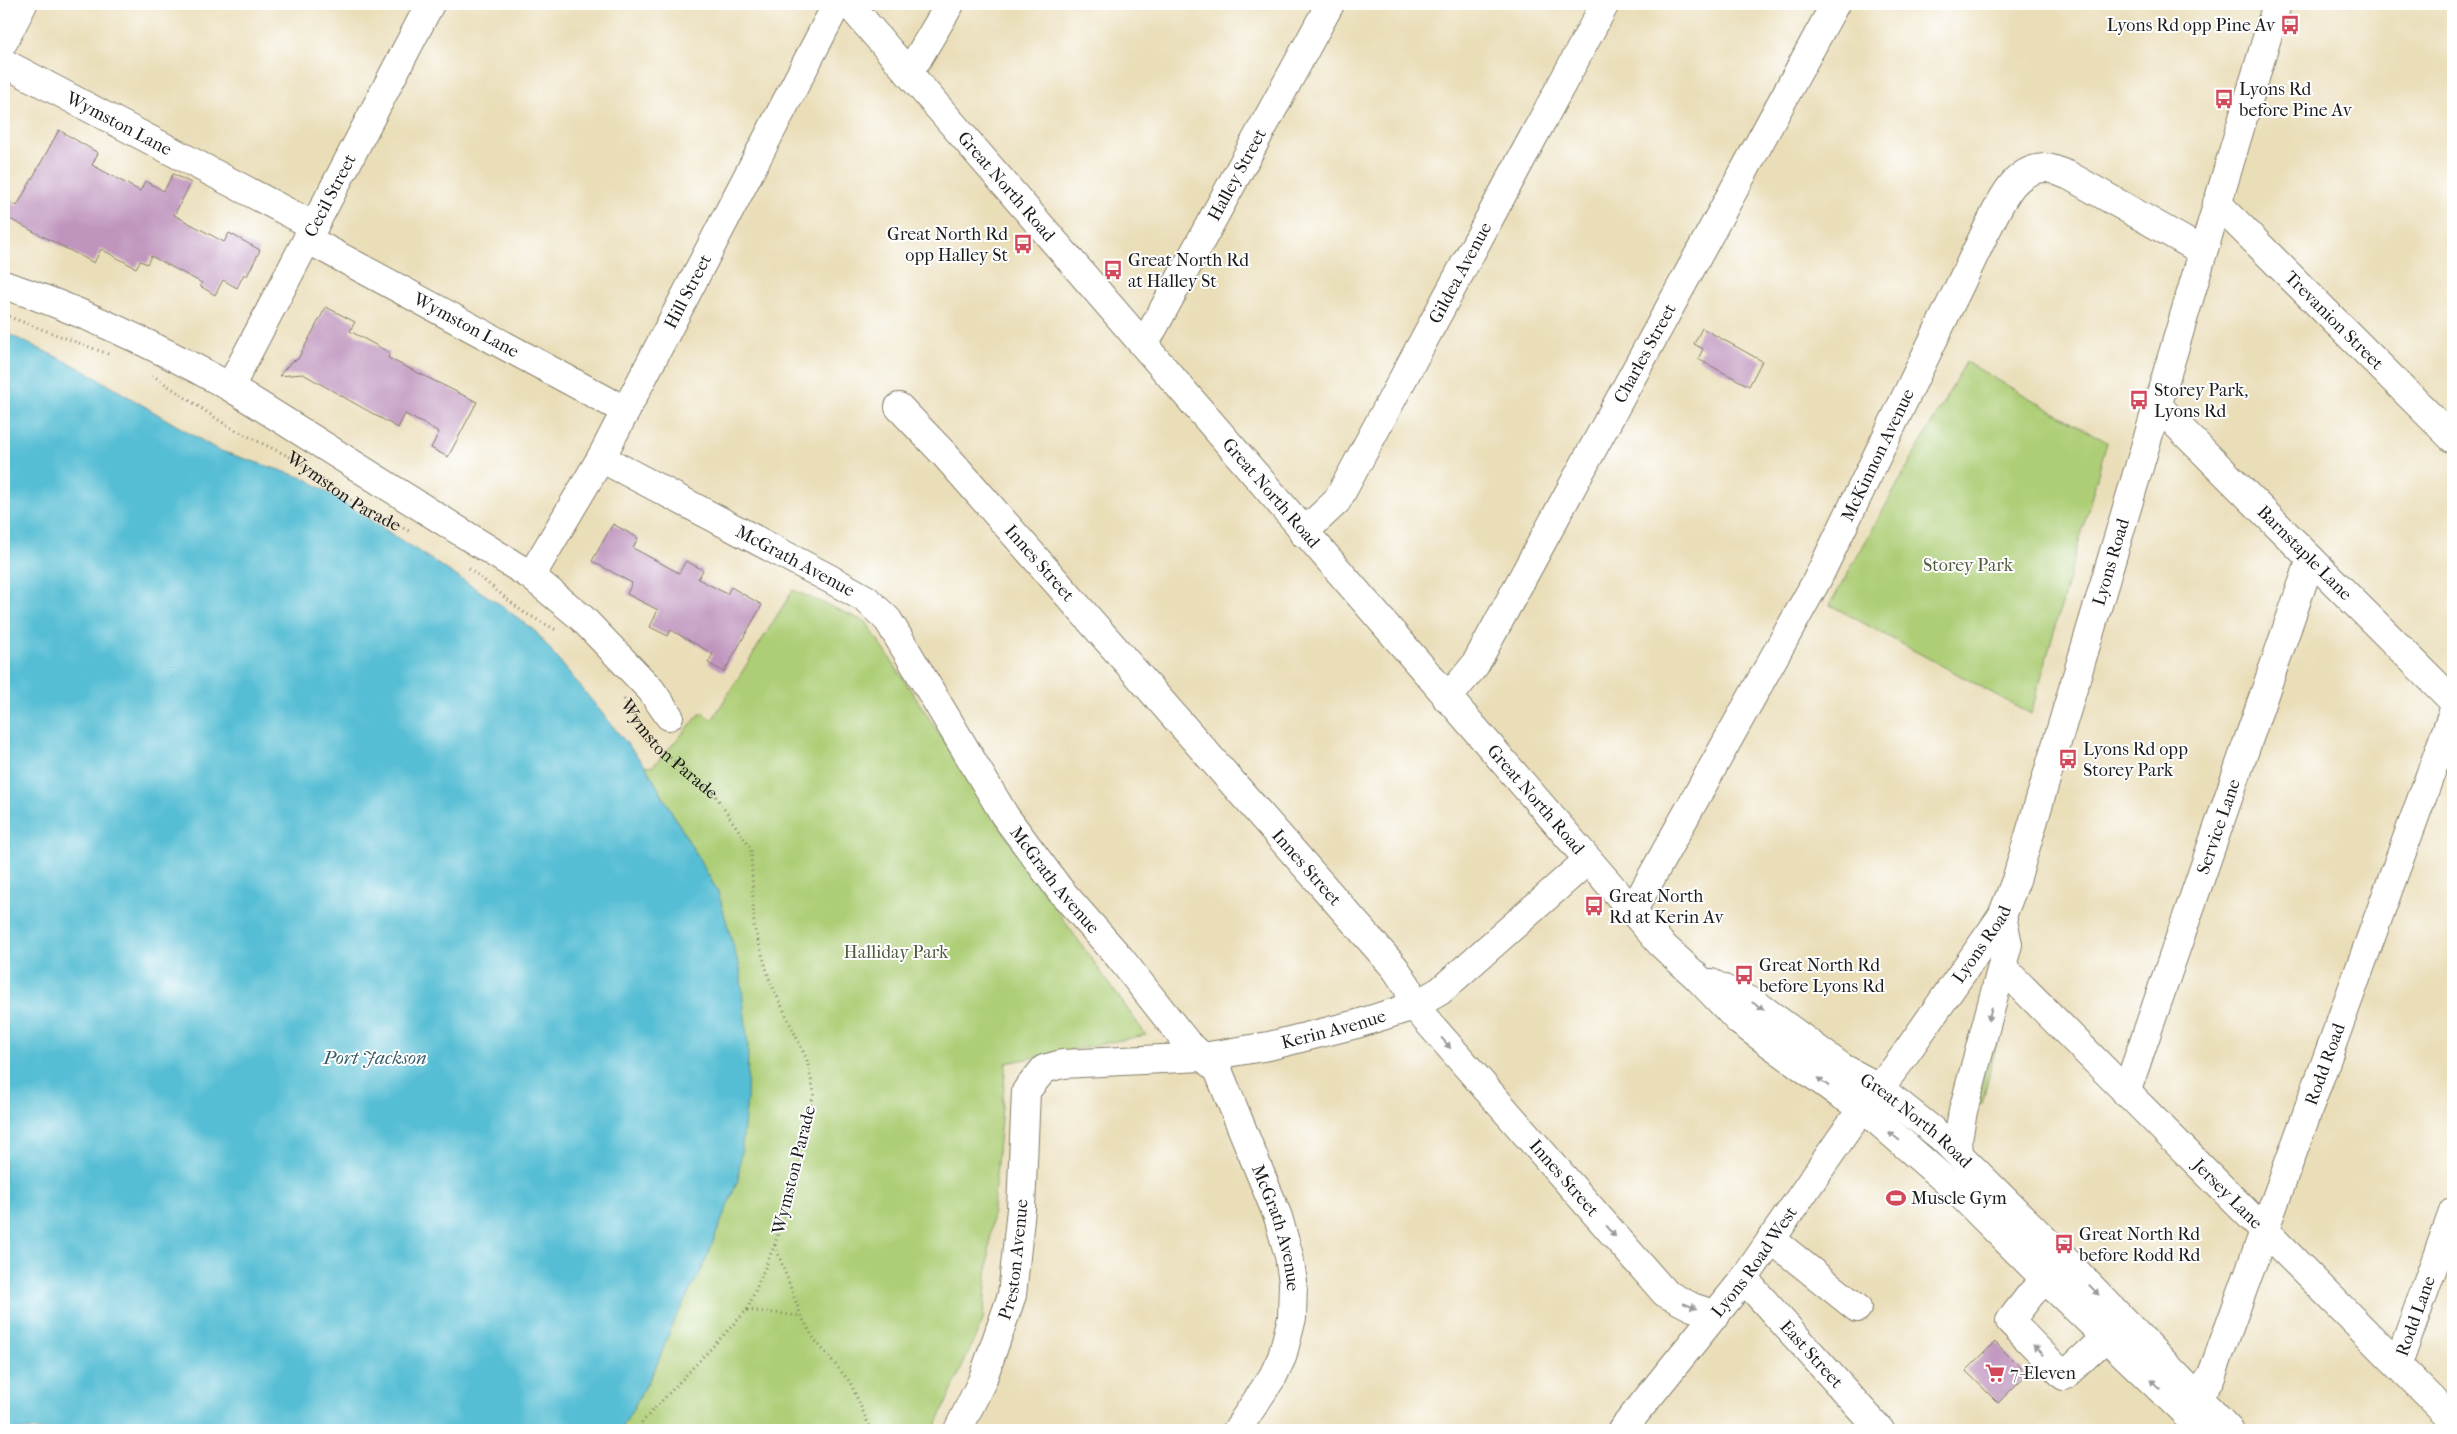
<svg xmlns="http://www.w3.org/2000/svg" width="2457" height="1434" font-family="'IM FELL French Canon',serif">
  <rect width="100%" height="100%" fill="#fff"/>
  <filter id="ink" filterUnits="userSpaceOnUse"><feTurbulence type="fractalNoise" baseFrequency=".02" numOctaves="2"/><feDisplacementMap in="SourceGraphic" scale="10" xChannelSelector="R" yChannelSelector="G"/><feConvolveMatrix kernelMatrix="1 2 1 2 8 2 1 2 1" color-interpolation-filters="sRGB"/></filter>
  <filter id="wash" filterUnits="userSpaceOnUse"><feTurbulence type="fractalNoise" baseFrequency=".0096" numOctaves="4" result="noise"/><feDisplacementMap in="SourceGraphic" scale="20" xChannelSelector="R" yChannelSelector="G"/><feGaussianBlur stdDeviation="1.12" result="paint"/><feColorMatrix in="noise" values="0 0 0 0 0 0 0 0 0 0 0 0 0 0 0 0 0 1.4 0 .05"/><feComposite in="paint" operator="in"/></filter>
  <g filter="url(#wash)">
    <rect width="100%" height="100%" fill="#eadeb9"/>
    <!-- green -->
    <path fill="#adce76" stroke="#647549" d="M1966 362 2107 442 2031 714 1830 605Z
      M793 590 866 622 1040 887 1146 1035 1006 1063 983 1320 934 1430H621L655 1369 673 1323 718 892 646 767 653 766 702 712 712 720Z
      M1994 1032 1998 1037 1982 1104H1977Z"/>
    <!-- water -->
    <path fill="#57bed4" stroke="#3a6d78" d="M4 332 80 368 218 450 307 479 501 605 536 632 646 767 718 892 740 969 748 1047 747 1100 738 1180 702 1269 673 1323 655 1369 621 1430H4Z"/>
    <g id="blocks">
      <!-- building -->
      <path fill="#bf95be" d="M59 130 98 153 92 165 140 191 145 181 164 191 173 174 191 183 174 215 224 242 229 233 260 250 247 276 244 274 237 288 223 280 215 295 200 286 202 283 151 256 147 264 140 261 136 268 101 249 94 263 4 216V199L17 206Z
        M326 307 355 322 350 331 390 353 388 358 477 402 448 457 431 448 439 432 405 414 398 428 303 374 279 376 291 362 298 359Z
        M1702 328 1762 361 1749 386 1698 359 1703 349 1694 344Z
        M613 524 638 538 633 548 679 573 686 561 703 570 698 579 727 594 731 587 762 605 724 672 708 663 713 654 671 630 668 636 650 627 658 610 627 594 632 583 592 561Z
        M1995 1342 2024 1371 2021 1375 2024 1377 1998 1403 1966 1371Z"/>
    </g>
  </g>
  <g filter="url(#ink)">
    <use href="#blocks" fill-opacity="0" stroke="#837d6a" stroke-width="1"/>
    <g fill="none" stroke-linecap="round" stroke-linejoin="round">
      <defs>
        <g id="minor">
          <path d="M4 41 23 4"/>
          <path id="s3" d="M4 63 314 226"/>
          <path d="M909 73 950 4"/>
          <path id="s4" d="M2217 203 2453 439"/>
          <path id="s5" d="M307 239 626 411"/>
          <path d="M4 285C82 310 158 347 230 387L531 576 582 618 651 690 669 716"/>
          <path id="s6" d="M1144 345 1330 4"/>
          <path id="s7" d="M230 387 430 4"/>
          <path id="s8" d="M2157 405 2453 701"/>
          <path id="s9" d="M899 407 945 455 1395 968 1407 986 1414 1006 1665 1293 1692 1307 1716 1315"/>
          <path id="s10" d="M601 458 832 580 866 599 888 620 1005 816 1060 890 1120 958 1187 1043 1218 1070 1278 1217 1289 1256 1293 1282 1292 1318 1282 1357 1273 1376 1237 1430"/>
          <path id="s11" d="M1303 533 1337 501 1605 4"/>
          <path id="s12" d="M531 576 601 458 837 4"/>
          <path id="s13" d="M1447 699 1475 665 1835 4"/>
          <path id="s14" d="M1632 912 1817 580 1985 233C1999 208 2011 168 2046 168 2052 168 2061 173 2068 175L2202 251"/>
          <path id="s15" d="M2002 967 2453 1420"/>
          <path id="s16" d="M2126 1093 2311 559"/>
          <path d="M1771 1239 1857 1308"/>
          <path d="M2063 1263 2031 1294 2010 1321 2064 1376 2123 1321"/>
          <path id="s17" d="M1744 1279 1880 1430"/>
          <path id="s18" d="M2398 1364 2453 1212"/>
          <path id="s19" d="M2185 1414 2211 1377 2453 712"/>
          <path id="s20" d="M958 1430 982 1381 1012 1295 1021 1209 1026 1091 1044 1069 1062 1064 1203 1057 1269 1046 1357 1024 1414 1006 1440 991 1588 860"/>
        </g>
        <g id="major">
          <path id="s21" d="M849 4 1661 944 1698 978 1739 1021 1838 1093 1864 1109 1954 1188 2046 1280 2203 1430"/>
          <path id="s22" d="M1711 983 1756 1004 1843 1068 1878 1087 1941 1137 2066 1261 2229 1430"/>
          <path d="M1959 1154 1958 1139 1963 1111 2008 944 2002 916"/>
          <path id="s23" d="M1622 1430 1744 1279 1848 1128 1899 1063 2002 916 2016 880 2277 4"/>
        </g>
      </defs>
      <!-- minor casing -->
      <use href="#minor" stroke="#837d6a" stroke-width="30"/>
      <!-- major casing -->
      <use href="#major" stroke="#837d6a" stroke-width="30"/>
      <!-- path -->
      <g stroke="#837d6a" stroke-width="3" stroke-dasharray="1 4" stroke-linecap="butt">
        <path d="M4 315 108 354"/>
        <path id="s1" d="M152 375 229 427 294 459 359 506 409 531"/>
        <path d="M469 568 523 612 558 631"/>
        <path id="s2" d="M624 699 638 722 659 748 715 795 751 849 754 927 770 981 807 1060 814 1093 794 1181 775 1244 747 1310 642 1422 639 1430"/>
        <path d="M775 1245 801 1316 814 1339 850 1382 871 1430"/>
        <path d="M747 1310 801 1316"/>
      </g>
      <!-- minor -->
      <use href="#minor" stroke="#fff" stroke-width="28"/>
      <!-- major -->
      <use href="#major" stroke="#fff" stroke-width="28"/>
    </g>
    <!-- one-way arrows -->
    <defs><path id="oneway-solid" d="M-6-.8H1V-3.2L6.5 0L1 3.2V.8H-6Z" transform="scale(1.25)"/></defs>
    <g fill="#999">
      <use href="#oneway-solid" transform="translate(1758 1006) rotate(32)"/>
      <use href="#oneway-solid" transform="translate(1990 1014) rotate(105)"/>
      <use href="#oneway-solid" transform="translate(1446 1043) rotate(49)"/>
      <use href="#oneway-solid" transform="translate(1823 1082) rotate(-144)"/>
      <use href="#oneway-solid" transform="translate(1894 1136) rotate(-141)"/>
      <use href="#oneway-solid" transform="translate(1611 1231) rotate(49)"/>
      <use href="#oneway-solid" transform="translate(2094 1290) rotate(46)"/>
      <use href="#oneway-solid" transform="translate(1690 1306) rotate(23)"/>
      <use href="#oneway-solid" transform="translate(2038 1350) rotate(-134)"/>
      <use href="#oneway-solid" transform="translate(2155 1384) rotate(-136)"/>
    </g>
  </g>
  <!-- icons -->
  <defs>
    <symbol id="bus-bare" viewBox="-9 -9 18 18"><path d="M-5-6H5V4H4V6H2V4H-2V6H-4V4H-5ZM-3.5-4V0h7V-4ZM-3.5 1.2v1.5H-2V1.2ZM2 1.2v1.5H3.5V1.2Z" fill="#d1495b" stroke="#fff" stroke-width="2.5" paint-order="stroke"/></symbol>
    <symbol id="stadium-bare" viewBox="-9 -9 18 18"><path d="M0-5a6.5 5 0 1 0 0 10a6.5 5 0 1 0 0-10ZM-3.5-1.8h7v3.6h-7Z" fill="#d1495b" stroke="#fff" stroke-width="2.5" paint-order="stroke"/></symbol>
    <symbol id="supermarket-bare" viewBox="-9 -9 18 18"><path d="M-6-5.5h2.5l.6 2H6L4.5 2H-2.5L-4.4-4H-6ZM-1.5 3.2a1.3 1.3 0 1 0 .1 0ZM3 3.2a1.3 1.3 0 1 0 .1 0Z" fill="#d1495b" stroke="#fff" stroke-width="2.5" paint-order="stroke"/></symbol>
  </defs>
  <g fill-rule="evenodd">
    <use href="#bus-bare" x="2276" y="11" width="28" height="28"/>
    <use href="#bus-bare" x="2210" y="85" width="28" height="28"/>
    <use href="#bus-bare" x="1009" y="230" width="28" height="28"/>
    <use href="#bus-bare" x="1099" y="256" width="28" height="28"/>
    <use href="#bus-bare" x="2125" y="386" width="28" height="28"/>
    <use href="#bus-bare" x="2054" y="745" width="28" height="28"/>
    <use href="#bus-bare" x="1580" y="892" width="28" height="28"/>
    <use href="#bus-bare" x="1730" y="961" width="28" height="28"/>
    <use href="#stadium-bare" x="1882" y="1184" width="28" height="28"/>
    <use href="#bus-bare" x="2050" y="1230" width="28" height="28"/>
    <use href="#supermarket-bare" x="1981" y="1359" width="28" height="28"/>
  </g>
  <g text-anchor="middle" dominant-baseline="central" stroke-width="4" stroke-linejoin="round" paint-order="stroke">
    <!-- poi labels -->
    <g font-size="18" fill="#1c1c1c" stroke="#fff" text-anchor="start">
      <text x="2275" y="25" text-anchor="end">Lyons Rd opp Pine Av</text>
      <text x="2239" y="89">Lyons Rd<tspan x="2239" dy="21">before Pine Av</tspan></text>
      <text x="1008" y="234" text-anchor="end">Great North Rd<tspan x="1008" dy="21">opp Halley St</tspan></text>
      <text x="1128" y="260">Great North Rd<tspan x="1128" dy="21">at Halley St</tspan></text>
      <text x="2154" y="390">Storey Park,<tspan x="2154" dy="21">Lyons Rd</tspan></text>
      <text x="2083" y="749">Lyons Rd opp<tspan x="2083" dy="21">Storey Park</tspan></text>
      <text x="1609" y="896">Great North<tspan x="1609" dy="21">Rd at Kerin Av</tspan></text>
      <text x="1759" y="965">Great North Rd<tspan x="1759" dy="21">before Lyons Rd</tspan></text>
      <text x="1911" y="1198">Muscle Gym</text>
      <text x="2079" y="1234">Great North Rd<tspan x="2079" dy="21">before Rodd Rd</tspan></text>
      <text x="2010" y="1373">7-Eleven</text>
    </g>
    <!-- street labels -->
    <g font-size="18" fill="#1c1c1c" stroke="#fff">
      <text stroke="none"><textPath href="#s3" startOffset="130">Wymston Lane</textPath></text>
      <text stroke="none"><textPath href="#s6" startOffset="194">Halley Street</textPath></text>
      <text stroke="none"><textPath href="#s21" startOffset="241">Great North Road</textPath></text>
      <text stroke="none"><textPath href="#s7" startOffset="216">Cecil Street</textPath></text>
      <text stroke="none"><textPath href="#s11" startOffset="306">Gildea Avenue</textPath></text>
      <text stroke="none"><textPath href="#s12" startOffset="325">Hill Street</textPath></text>
      <text stroke="none"><textPath href="#s4" startOffset="166">Trevanion Street</textPath></text>
      <text stroke="none"><textPath href="#s5" startOffset="181">Wymston Lane</textPath></text>
      <text stroke="none"><textPath href="#s13" startOffset="399">Charles Street</textPath></text>
      <text stroke="none"><textPath href="#s14" startOffset="519">McKinnon Avenue</textPath></text>
      <text stroke="none"><textPath href="#s1" startOffset="225">Wymston Parade</textPath></text>
      <text stroke="none"><textPath href="#s21" startOffset="646">Great North Road</textPath></text>
      <text stroke="none"><textPath href="#s8" startOffset="209">Barnstaple Lane</textPath></text>
      <text stroke="none"><textPath href="#s10" startOffset="220">McGrath Avenue</textPath></text>
      <text stroke="none"><textPath href="#s23" startOffset="1010">Lyons Road</textPath></text>
      <text stroke="none"><textPath href="#s9" startOffset="210">Innes Street</textPath></text>
      <text stroke="none"><textPath href="#s2" startOffset="68">Wymston Parade</textPath></text>
      <text stroke="none"><textPath href="#s21" startOffset="1051">Great North Road</textPath></text>
      <text stroke="none"><textPath href="#s16" startOffset="282">Service Lane</textPath></text>
      <text stroke="none"><textPath href="#s9" startOffset="615">Innes Street</textPath></text>
      <text stroke="none"><textPath href="#s10" startOffset="640">McGrath Avenue</textPath></text>
      <text stroke="none"><textPath href="#s23" startOffset="605">Lyons Road</textPath></text>
      <text stroke="none"><textPath href="#s20" startOffset="672">Kerin Avenue</textPath></text>
      <text stroke="none"><textPath href="#s19" startOffset="378">Rodd Road</textPath></text>
      <text stroke="none"><textPath href="#s22" startOffset="248">Great North Road</textPath></text>
      <text transform="translate(794 1170) rotate(-76)">Wymston Parade</text>
      <text stroke="none"><textPath href="#s9" startOffset="1020">Innes Street</textPath></text>
      <text stroke="none"><textPath href="#s15" startOffset="320">Jersey Lane</textPath></text>
      <text stroke="none"><textPath href="#s10" startOffset="1060">McGrath Avenue</textPath></text>
      <text stroke="none"><textPath href="#s20" startOffset="181">Preston Avenue</textPath></text>
      <text stroke="none"><textPath href="#s23" startOffset="214">Lyons Road West</textPath></text>
      <text stroke="none"><textPath href="#s18" startOffset="51">Rodd Lane</textPath></text>
      <text stroke="none"><textPath href="#s17" startOffset="101">East Street</textPath></text>
    </g>
    <!-- park labels -->
    <g font-size="18" fill="#4f5a3c" stroke="#fff">
      <text x="1968" y="565">Storey Park</text>
      <text x="896" y="952">Halliday Park</text>
    </g>
    <!-- water labels -->
    <g font-size="19" font-style="italic" fill="#345d66" stroke="#fff">
      <text x="375" y="1058">Port Jackson</text>
    </g>
  </g>
  <!-- margin -->
  <rect width="2457" height="1434" fill="none" stroke="#fff" stroke-width="20"/>
</svg>
